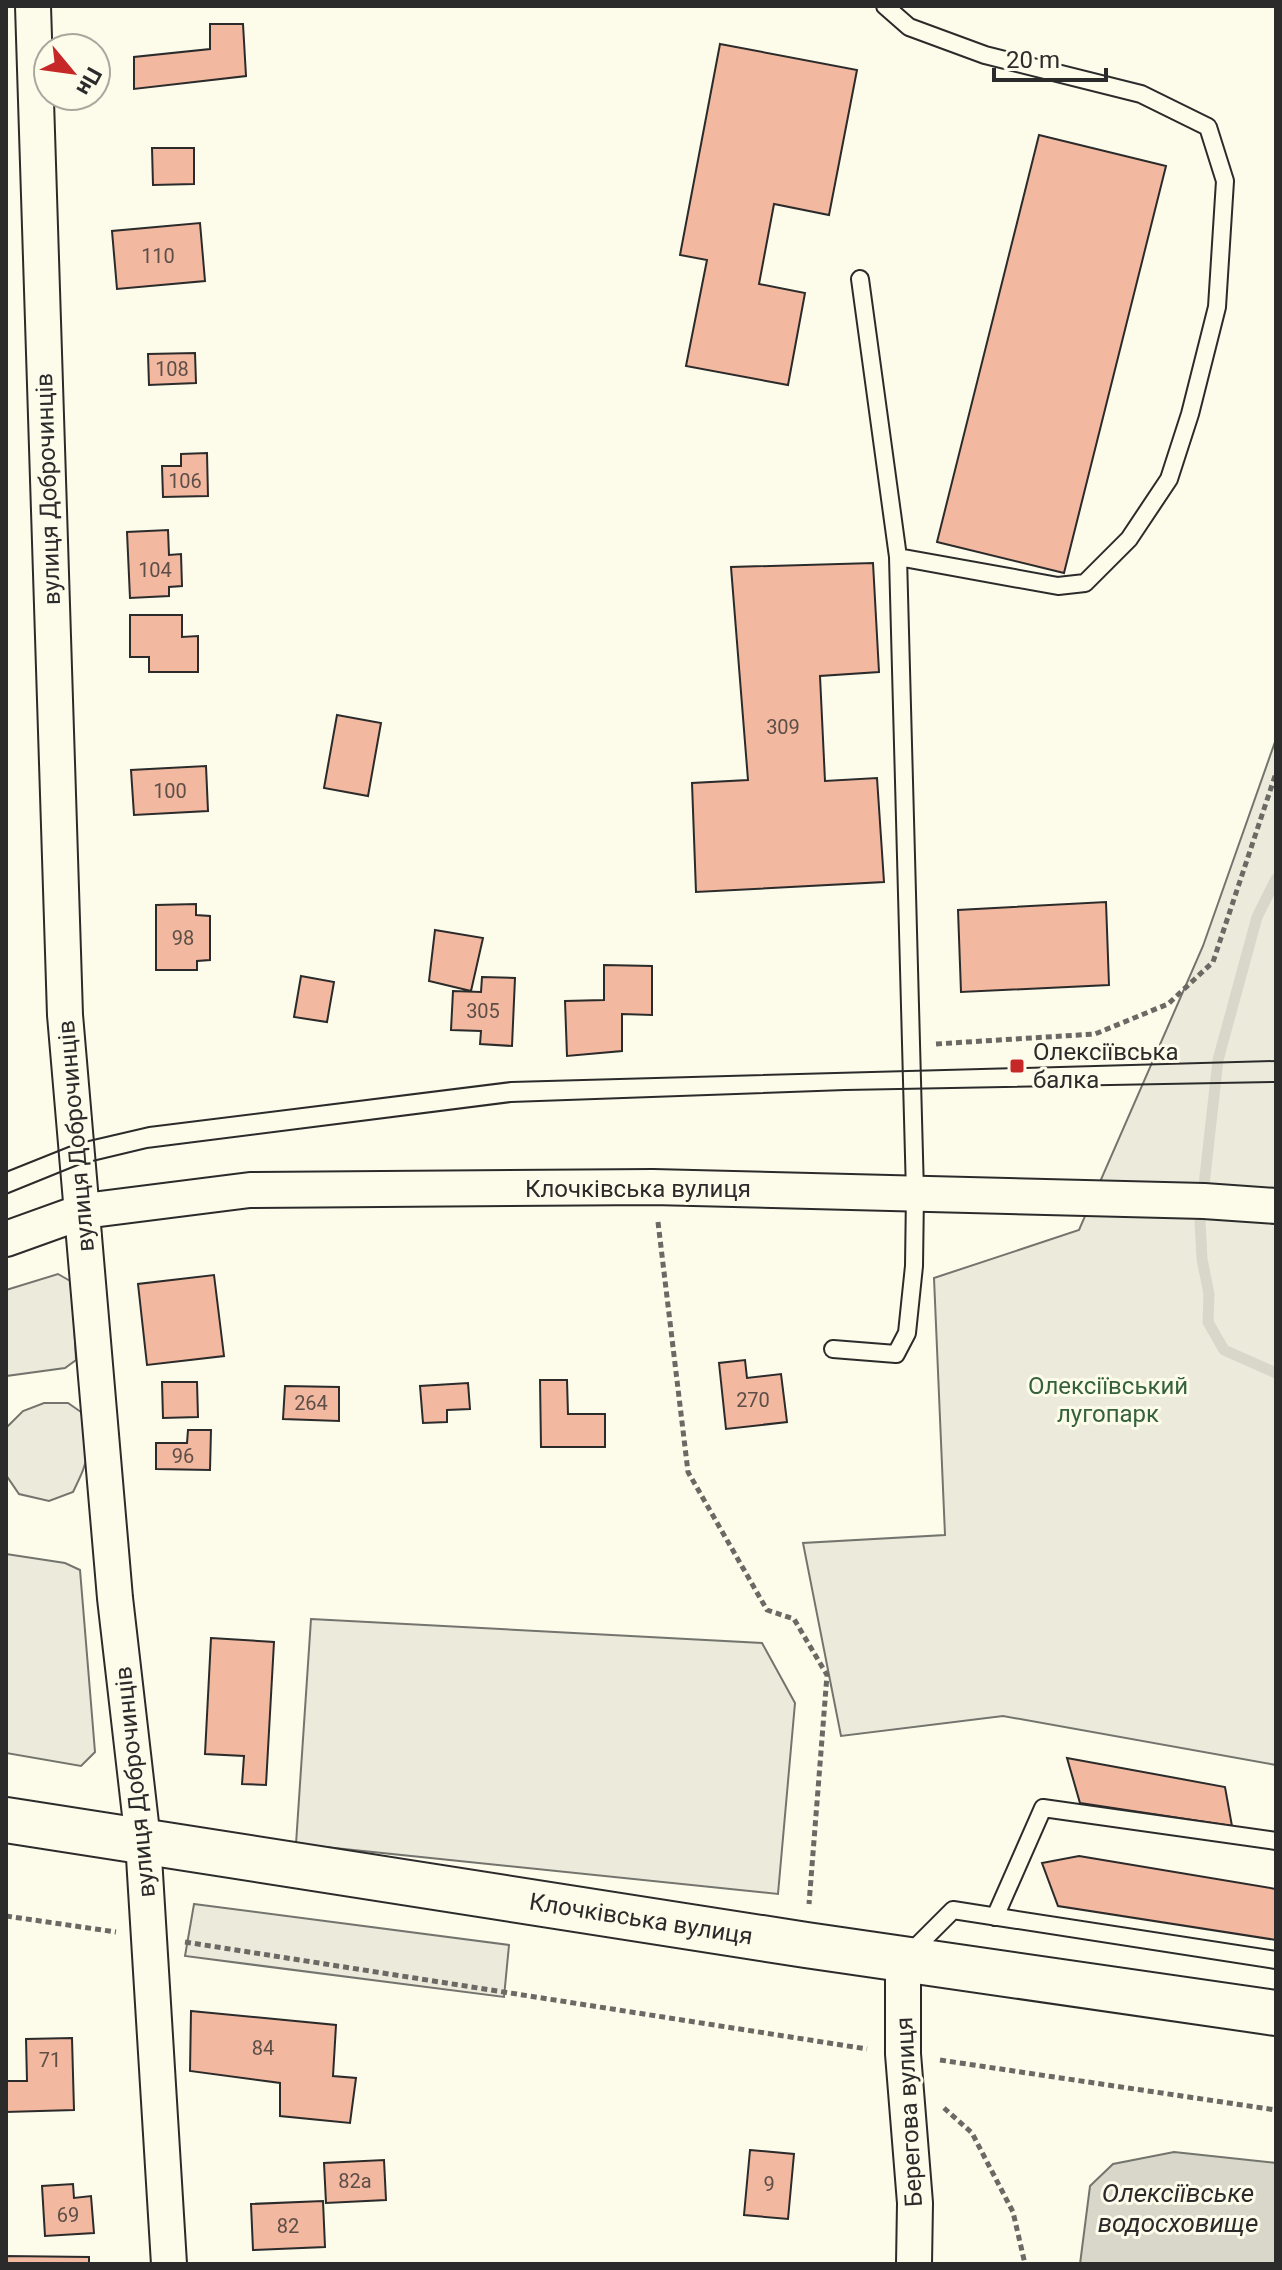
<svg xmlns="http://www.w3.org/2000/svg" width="1282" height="2270" font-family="Roboto,sans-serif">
  <rect width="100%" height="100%" fill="#fdfbea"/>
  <!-- green -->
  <path fill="#ecebdb" stroke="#74746e" stroke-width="2" d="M1276 739V1765L1003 1716 841 1736 803 1543 945 1535 934 1278 1079 1230 1203 946Z
    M58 1274 72 1282 76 1360 65 1368 6 1376V1290Z
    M44 1403H68L81 1412C92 1450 90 1457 73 1492L49 1501 19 1494 6 1475V1428L23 1411Z
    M6 1554 65 1563 80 1570 95 1752 81 1766 6 1753Z"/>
  <!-- parking -->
  <path fill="#eceadb" stroke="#74746e" stroke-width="2" d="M311 1619 762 1643 795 1703 778 1894 296 1844Z
    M194 1904 509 1945 504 1997 185 1956Z"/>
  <!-- water -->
  <path fill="#d8d7c9" stroke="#74746e" stroke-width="2" d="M1174 2152 1276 2163V2264H1080L1090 2186 1113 2164Z"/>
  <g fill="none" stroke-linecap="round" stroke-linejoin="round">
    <!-- stream -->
    <path stroke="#d8d7c9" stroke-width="11" d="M1276 879 1257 917 1218 1060 1200 1221 1202 1259 1209 1294 1208 1322 1224 1350 1276 1373"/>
  </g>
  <!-- building -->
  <path fill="#f2b8a0" stroke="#2b2b2b" stroke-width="2" d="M210 24H243L246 76 134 89V57L210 49Z
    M720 44 857 70 829 215 774 204 759 284 805 293 788 385 686 366 707 260 680 255Z
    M1039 135 1166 166 1064 573 937 542Z
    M152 148H194V184L153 185Z
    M200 223 205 281 117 289 112 231Z
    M195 353 196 383 149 385 148 354Z
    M207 453 208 496 163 497 162 466H181V454Z
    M168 530 169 555 181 554 182 586 169 587V596L130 598 127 532Z
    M873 563 879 672 820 676 825 781 877 778 884 882 696 892 692 783 748 780 731 567Z
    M130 615H182V637L198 636V672H149V657H130Z
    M337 715 381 723 368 796 324 788Z
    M206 766 208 811 134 815 131 770Z
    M1106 902 1109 985 961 992 958 910Z
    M196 904V915L210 916V960L197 961V970H156V905Z
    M435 930 483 938 471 991 429 981Z
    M604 965 652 966V1015L622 1014V1051L567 1056 565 1001 604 1000Z
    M301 976 334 982 327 1022 294 1017Z
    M482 977 515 978 512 1046 480 1044 481 1031 451 1030 453 991 481 992Z
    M214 1275 224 1356 147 1365 138 1284Z
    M745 1360 747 1378 781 1374 787 1422 726 1429 719 1363Z
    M540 1380H567L568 1414H605V1447H541Z
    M162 1382H197L198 1417 163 1418Z
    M468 1383 470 1409 447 1410V1422L423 1423 420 1386Z
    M285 1386 339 1387V1421L283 1419Z
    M188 1430H211L210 1470 156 1469V1443H187Z
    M211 1638 274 1642 266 1785 242 1784 244 1756 205 1754Z
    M1067 1758 1225 1787 1232 1826 1080 1803Z
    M1079 1856 1276 1889V1940L1058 1906 1042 1863Z
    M191 2011 336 2025 333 2076 356 2078 350 2123 280 2116V2083L190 2071Z
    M72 2038 74 2110 6 2112V2081H27L26 2039Z
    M750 2150 794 2154 788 2219 744 2215Z
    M384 2160 386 2200 326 2203 324 2163Z
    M73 2184 74 2198 91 2196 94 2233 45 2236 42 2186Z
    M323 2201 325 2247 253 2250 251 2204Z
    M6 2256 89 2257V2264H6Z"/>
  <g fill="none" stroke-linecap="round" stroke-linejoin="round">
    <defs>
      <path id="service" d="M885 6 909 27 985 55 1141 94 1208 127 1225 181 1217 307 1190 414 1169 479 1129 539 1085 583 1058 586 898 557
        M833 1349 896 1354 907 1333 914 1266 915 1193 898 557 860 279
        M995 1917 1043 1808 1276 1841
        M908 1955 953 1910 1276 1960"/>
      <path id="minor" d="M33 6 65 1015 115 1598 143 1841 169 2264
        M6 1239 84 1211 250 1190 653 1187 1204 1201 1276 1206
        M903 1959V2054L915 2203 914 2264"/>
      <path id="primary" d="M6 1820 806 1945 1276 2013"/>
    </defs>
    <!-- service casing -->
    <use href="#service" stroke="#2b2b2b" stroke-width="20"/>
    <!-- minor casing -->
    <use href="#minor" stroke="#2b2b2b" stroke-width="38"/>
    <!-- primary casing -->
    <use href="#primary" stroke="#2b2b2b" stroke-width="48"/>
    <!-- path -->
    <path stroke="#6a6964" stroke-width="5" stroke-dasharray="6 4" stroke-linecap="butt" d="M936 1044 1095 1034 1168 1004 1213 962 1276 773
      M658 1222 688 1472 767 1610 794 1619 827 1675 809 1904
      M6 1916 116 1932
      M185 1942 867 2049
      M940 2060 1276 2110
      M944 2108 972 2133 1013 2212 1025 2264"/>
    <!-- service -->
    <use href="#service" stroke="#fdfbea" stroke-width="16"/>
    <!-- minor -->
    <use href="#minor" stroke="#fdfbea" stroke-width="34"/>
    <!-- primary -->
    <use href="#primary" stroke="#fdfbea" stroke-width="44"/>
    <!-- tram -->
    <path stroke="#2b2b2b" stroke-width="2" d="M6 1172 76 1144 149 1127 511 1082 1276 1061
      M6 1194 80 1164 147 1148 511 1102 845 1090 1276 1082"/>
  </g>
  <!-- markers -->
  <rect fill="#c62828" stroke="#fdfbea" stroke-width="3" x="1009" y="1058" width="16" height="16" rx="4"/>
  <g text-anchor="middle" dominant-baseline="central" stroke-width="6" stroke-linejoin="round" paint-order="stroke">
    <!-- number labels -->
    <g font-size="20" fill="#5d4e48">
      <text x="158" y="256">110</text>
      <text x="172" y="369">108</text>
      <text x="185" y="481">106</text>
      <text x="155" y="570">104</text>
      <text x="783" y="727">309</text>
      <text x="170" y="791">100</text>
      <text x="183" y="938">98</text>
      <text x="483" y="1011">305</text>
      <text x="753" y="1400">270</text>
      <text x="311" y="1403">264</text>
      <text x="183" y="1456">96</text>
      <text x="263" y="2048">84</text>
      <text x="50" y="2060">71</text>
      <text x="355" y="2181">82а</text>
      <text x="769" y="2184">9</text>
      <text x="68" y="2215">69</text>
      <text x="288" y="2226">82</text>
    </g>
    <!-- street labels -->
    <g font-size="24" fill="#2b2b2b" stroke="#fdfbea">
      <text transform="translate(48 489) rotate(-92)">вулиця Доброчинців</text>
      <text transform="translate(76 1136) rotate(-95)">вулиця Доброчинців</text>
      <text x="638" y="1189">Клочківська вулиця</text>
      <text transform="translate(135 1782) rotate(-96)">вулиця Доброчинців</text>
      <text transform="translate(641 1919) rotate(9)">Клочківська вулиця</text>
      <text transform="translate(909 2112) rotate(-93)">Берегова вулиця</text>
    </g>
    <!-- poi labels -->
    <g font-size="24" fill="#2b2b2b" stroke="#fdfbea" text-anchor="start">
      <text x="1033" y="1052">Олексіївська<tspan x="1033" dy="28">балка</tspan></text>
    </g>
    <!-- park labels -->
    <g font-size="24" fill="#34623c" stroke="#fdfbea">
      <text x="1108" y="1386">Олексіївський<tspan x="1108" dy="28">лугопарк</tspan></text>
    </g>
    <!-- water labels -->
    <g font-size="26" font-style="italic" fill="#2b2b2b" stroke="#fdfbea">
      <text x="1178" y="2193">Олексіївське<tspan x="1178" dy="30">водосховище</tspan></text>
    </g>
  </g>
  <!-- border -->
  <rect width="1282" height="2270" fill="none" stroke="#2b2b2b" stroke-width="16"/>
  <!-- north arrow -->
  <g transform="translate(72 72) rotate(119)"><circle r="38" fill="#fdfbea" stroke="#a9a89e" stroke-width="2"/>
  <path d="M0-6L14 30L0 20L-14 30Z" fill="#c62828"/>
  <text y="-12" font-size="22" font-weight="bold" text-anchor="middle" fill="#2b2b2b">Пн</text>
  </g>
  <!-- scale -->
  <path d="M994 68v12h112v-12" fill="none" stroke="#2b2b2b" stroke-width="4"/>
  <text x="1006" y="68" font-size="24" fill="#2b2b2b" stroke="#fdfbea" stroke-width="6" paint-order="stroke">20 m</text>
</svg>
